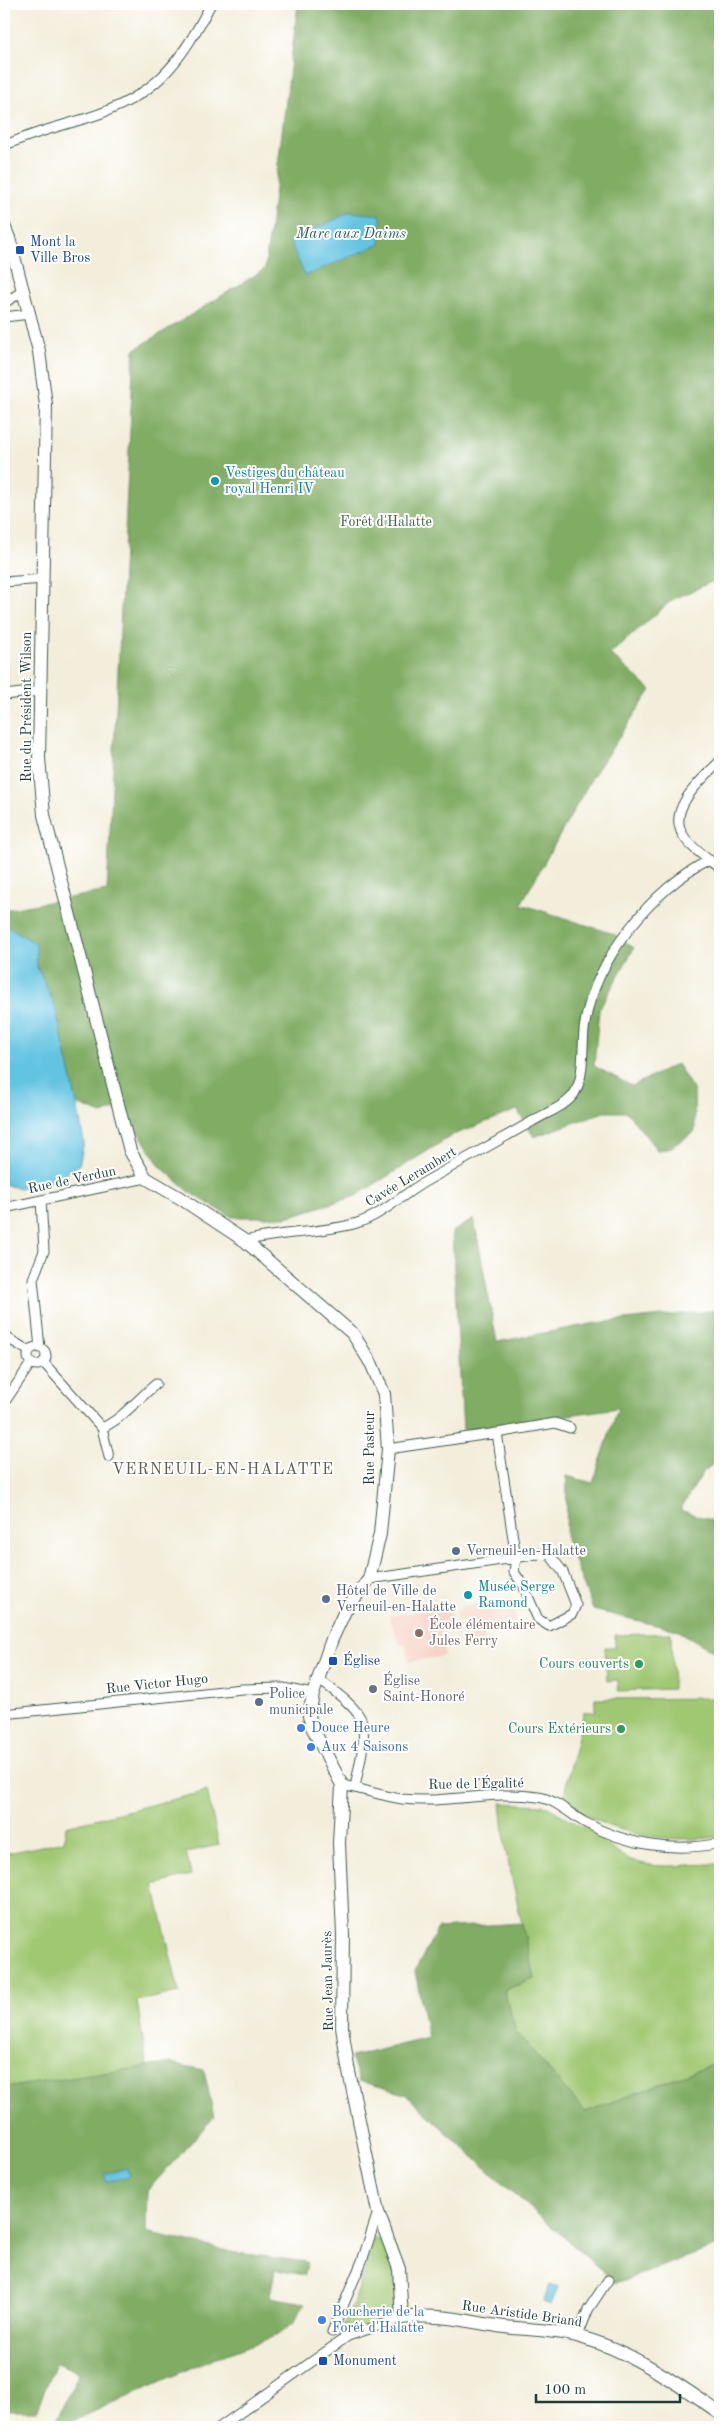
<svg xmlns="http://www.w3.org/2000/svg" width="724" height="2431" font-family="'Old Standard TT',serif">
  <rect width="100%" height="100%" fill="#fff"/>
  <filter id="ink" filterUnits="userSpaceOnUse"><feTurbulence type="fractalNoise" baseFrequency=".02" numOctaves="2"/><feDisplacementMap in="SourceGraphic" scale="10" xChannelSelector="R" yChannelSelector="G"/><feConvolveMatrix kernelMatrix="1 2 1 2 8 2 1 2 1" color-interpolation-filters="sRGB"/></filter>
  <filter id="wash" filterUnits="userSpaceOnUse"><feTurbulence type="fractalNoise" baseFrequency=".0096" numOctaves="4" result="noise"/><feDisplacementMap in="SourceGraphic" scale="20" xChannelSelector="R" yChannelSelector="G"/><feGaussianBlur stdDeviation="1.12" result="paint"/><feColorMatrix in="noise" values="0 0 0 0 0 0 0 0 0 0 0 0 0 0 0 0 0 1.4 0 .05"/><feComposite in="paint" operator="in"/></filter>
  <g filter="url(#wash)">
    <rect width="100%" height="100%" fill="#f3eedb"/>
    <!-- built -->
    <path fill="#f6d2c4" d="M514 1598 515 1603 513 1604 516 1626 484 1634 487 1646 481 1648 480 1644 471 1645 468 1619 457 1620 456 1611 461 1610 460 1606Z
      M444 1608 445 1612 450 1611 451 1621 440 1623 445 1656 409 1662 405 1644 400 1645 389 1616Z"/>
    <!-- green -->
    <path fill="#a0c772" stroke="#608253" d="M671 1633 673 1689 618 1691V1680L607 1681 605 1647H615V1635Z
      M720 1698V1837C669 1843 602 1836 563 1798L584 1712H595V1699Z
      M207 1791 219 1845 186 1852 191 1875 154 1885 179 1992 137 2001 147 2067 4 2088V1854L64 1841 66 1826Z
      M501 1803 544 1805 585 1828 594 1830C596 1839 602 1842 609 1847 647 1876 678 1863 720 1864V2062L585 2112 516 2032 504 1990 534 1979 506 1852Z
      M371 2237 383 2240C392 2261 409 2304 382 2318 367 2327 351 2330 337 2340 351 2308 368 2273 371 2237Z"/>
    <!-- forest -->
    <path fill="#80ac64" stroke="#50744c" d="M298 4H720V578L672 600 610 654 651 690 593 776 521 904 614 934 634 948 599 1010 594 1066 632 1086 677 1064 694 1091 695 1132 668 1149 657 1150 627 1112H604L534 1137 517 1110 453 1135 356 1196 287 1217H232L192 1194 160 1166 140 1135 115 1109 102 1114 77 1104 55 1007 37 967 35 944 4 931V910L107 891 134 350 265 269Z
      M474 1219 497 1342 596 1323 720 1310V1459L704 1471 680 1510 714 1521 720 1519V1655L677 1630 593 1610 566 1539 567 1476 593 1483 618 1408 463 1430 452 1232Z
      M522 1923 534 1979 504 1990 516 2032 585 2112 720 2062V2245L616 2283 510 2190 405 2094 359 2081 351 2057 428 2038 415 1971 438 1928Z
      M171 2063 204 2070 214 2117 147 2191 146 2232 237 2253 307 2262 305 2275 275 2270 270 2297 305 2303 293 2323 278 2335 197 2365 60 2427H53L79 2372 56 2363 36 2411H4V2088Z"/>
    <!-- water -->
    <path fill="#64c4e2" stroke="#42808b" d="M350 212 381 215 380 244 305 276 290 241Z
      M8 926 36 944 37 967 55 1006 77 1104 84 1142 79 1165C56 1181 32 1195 4 1184V931Z
      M127 2168 129 2176 107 2182 104 2174Z
      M550 2284 558 2287 551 2305 543 2302Z"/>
  </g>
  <g filter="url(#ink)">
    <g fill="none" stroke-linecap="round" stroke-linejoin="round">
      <defs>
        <path id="street" d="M4 146C31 133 58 127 87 118 155 97 179 65 211 4
          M4 303 23 291
          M4 317 30 314
          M4 582 43 579
          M4 695 40 691
          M720 761C704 778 666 808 683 835 690 848 709 859 720 869
          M4 1208 146 1178
          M245 1241C282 1231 320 1234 357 1223 383 1215 404 1193 428 1180 463 1160 498 1141 533 1121 546 1113 566 1106 574 1094 586 1075 581 1044 585 1023 595 960 653 887 710 860
          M4 1336 29 1351
          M28 1356a9 9 0 1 1 18 0a9 9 0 1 1-18 0Z
          M40 1348 33 1279 44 1251 41 1200
          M43 1362 102 1428 109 1457
          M4 1403 31 1363
          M102 1428C123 1418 138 1399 156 1384
          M388 1449 497 1433
          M536 1554 550 1555 563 1572 576 1605 572 1614 549 1626 538 1619 523 1585 514 1572 516 1558Z
          M369 1579 516 1558 497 1433 555 1423 570 1428
          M318 1679C330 1688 358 1707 362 1722 367 1742 358 1768 355 1788
          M4 1714 242 1689 283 1688 313 1694
          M342 1785C362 1789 382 1796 402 1799 447 1804 493 1790 538 1797 555 1799 570 1814 584 1822 626 1845 674 1853 720 1843
          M332 2332 362 2261 378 2212
          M578 2336 588 2310 608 2280
          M220 2427 348 2336 402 2318"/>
        <path id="secondary" d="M4 226 9 238 39 351 46 405 39 758 44 815 130 1151 146 1178 180 1198 245 1241 353 1334 372 1365 384 1394 388 1449 380 1534 369 1579 345 1611 332 1639 313 1694 309 1716 312 1727 342 1785 339 1843 343 1935 342 2027 348 2067 378 2212 399 2269 402 2318C434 2313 466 2321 497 2326 524 2330 554 2329 580 2337 632 2351 676 2383 720 2413"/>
      </defs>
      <!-- street casing -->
      <use href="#street" stroke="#3f584d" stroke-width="11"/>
      <!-- secondary casing -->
      <use href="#secondary" stroke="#3f584d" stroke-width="14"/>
      <!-- street -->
      <use href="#street" stroke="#fff" stroke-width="9"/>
      <!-- secondary -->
      <use href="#secondary" stroke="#fff" stroke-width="12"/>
    </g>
  </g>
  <!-- markers -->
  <g fill="#1a4fb4" stroke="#fff" stroke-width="2">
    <rect x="15" y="245" width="10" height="10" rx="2.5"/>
    <rect x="328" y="1656" width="10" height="10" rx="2.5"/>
    <rect x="318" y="2356" width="10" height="10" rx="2.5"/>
  </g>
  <g fill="#0f9aa8" stroke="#fff" stroke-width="2">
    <circle cx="215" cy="481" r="5"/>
    <circle cx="468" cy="1595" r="5"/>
  </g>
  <g fill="#5c6f8a" stroke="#fff" stroke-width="2">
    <circle cx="456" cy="1551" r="5"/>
    <circle cx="326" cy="1599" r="5"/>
    <circle cx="259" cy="1702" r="5"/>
  </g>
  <circle fill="#8d6e63" stroke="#fff" stroke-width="2" cx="419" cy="1633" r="5"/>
  <g fill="#2e9e5b" stroke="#fff" stroke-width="2">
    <circle cx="639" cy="1664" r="5"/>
    <circle cx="621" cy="1729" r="5"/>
  </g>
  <circle fill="#6b7280" stroke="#fff" stroke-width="2" cx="373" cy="1689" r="5"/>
  <g fill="#3f7fe0" stroke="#fff" stroke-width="2">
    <circle cx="301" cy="1728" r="5"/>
    <circle cx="311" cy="1747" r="5"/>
    <circle cx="322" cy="2320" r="5"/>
  </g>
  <g text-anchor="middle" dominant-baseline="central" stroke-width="4" stroke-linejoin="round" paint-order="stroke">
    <!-- transit labels -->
    <g font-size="14" fill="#164399" stroke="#fff" text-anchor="start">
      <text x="30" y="242">Mont la<tspan x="30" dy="16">Ville Bros</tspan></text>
      <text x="343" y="1661">Église</text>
      <text x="333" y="2361">Monument</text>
    </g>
    <!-- culture labels -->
    <g font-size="14" fill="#0d838f" stroke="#fff" text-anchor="start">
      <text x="225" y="473">Vestiges du château<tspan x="225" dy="16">royal Henri IV</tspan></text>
      <text x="478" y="1587">Musée Serge<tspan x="478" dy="16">Ramond</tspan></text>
    </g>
    <!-- park labels -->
    <g font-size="14" fill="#3f6044" stroke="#fff">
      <text x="386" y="522">Forêt d'Halatte</text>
    </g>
    <!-- street labels -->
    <g font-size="14" fill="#1f3d34" stroke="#fff">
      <text transform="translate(27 707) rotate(-90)">Rue du Président Wilson</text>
      <text transform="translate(411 1177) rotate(-31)">Cavée Lerambert</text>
      <text transform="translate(72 1180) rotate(-12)">Rue de Verdun</text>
      <text transform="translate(370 1448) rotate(-90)">Rue Pasteur</text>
      <text transform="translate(157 1684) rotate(-6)">Rue Victor Hugo</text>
      <text transform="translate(476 1784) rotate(-1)">Rue de l'Égalité</text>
      <text transform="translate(328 1981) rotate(-91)">Rue Jean Jaurès</text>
      <text transform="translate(522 2314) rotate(8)">Rue Aristide Briand</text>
    </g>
    <!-- service labels -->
    <g font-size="14" fill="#4e5e75" stroke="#fff" text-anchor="start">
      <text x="466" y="1551">Verneuil-en-Halatte</text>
      <text x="336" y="1591">Hôtel de Ville de<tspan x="336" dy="16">Verneuil-en-Halatte</tspan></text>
      <text x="269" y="1694">Police<tspan x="269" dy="16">municipale</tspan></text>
    </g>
    <!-- education labels -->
    <g font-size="14" fill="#785e54" stroke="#fff" text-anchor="start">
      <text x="429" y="1625">École élémentaire<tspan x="429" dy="16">Jules Ferry</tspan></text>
    </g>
    <!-- leisure labels -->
    <g font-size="14" fill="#27864d" stroke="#fff" text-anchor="end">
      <text x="629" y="1664">Cours couverts</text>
      <text x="611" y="1729">Cours Extérieurs</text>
    </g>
    <!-- worship labels -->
    <g font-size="14" fill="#5b616d" stroke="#fff" text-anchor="start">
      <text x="383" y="1681">Église<tspan x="383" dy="16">Saint-Honoré</tspan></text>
    </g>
    <!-- shop labels -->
    <g font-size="14" fill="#366cbe" stroke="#fff" text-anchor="start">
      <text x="311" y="1728">Douce Heure</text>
      <text x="321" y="1747">Aux 4 Saisons</text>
      <text x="332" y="2312">Boucherie de la<tspan x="332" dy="16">Forêt d'Halatte</tspan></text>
    </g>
    <!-- water labels -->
    <g font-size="15" font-style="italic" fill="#305f60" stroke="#fff">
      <text x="351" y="234">Mare aux Daims</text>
    </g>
    <!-- quarter labels -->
    <g font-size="16" letter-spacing="1" fill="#635f52" stroke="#fff">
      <text x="223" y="1470">VERNEUIL-EN-HALATTE</text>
    </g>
  </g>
  <!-- margin -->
  <rect width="724" height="2431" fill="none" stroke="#fff" stroke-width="20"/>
  <!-- scale -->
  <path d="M536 2394v8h144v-8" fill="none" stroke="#1f3d34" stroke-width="2.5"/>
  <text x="544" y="2394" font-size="15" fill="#1f3d34" stroke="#ffffff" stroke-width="4" paint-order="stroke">100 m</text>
</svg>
